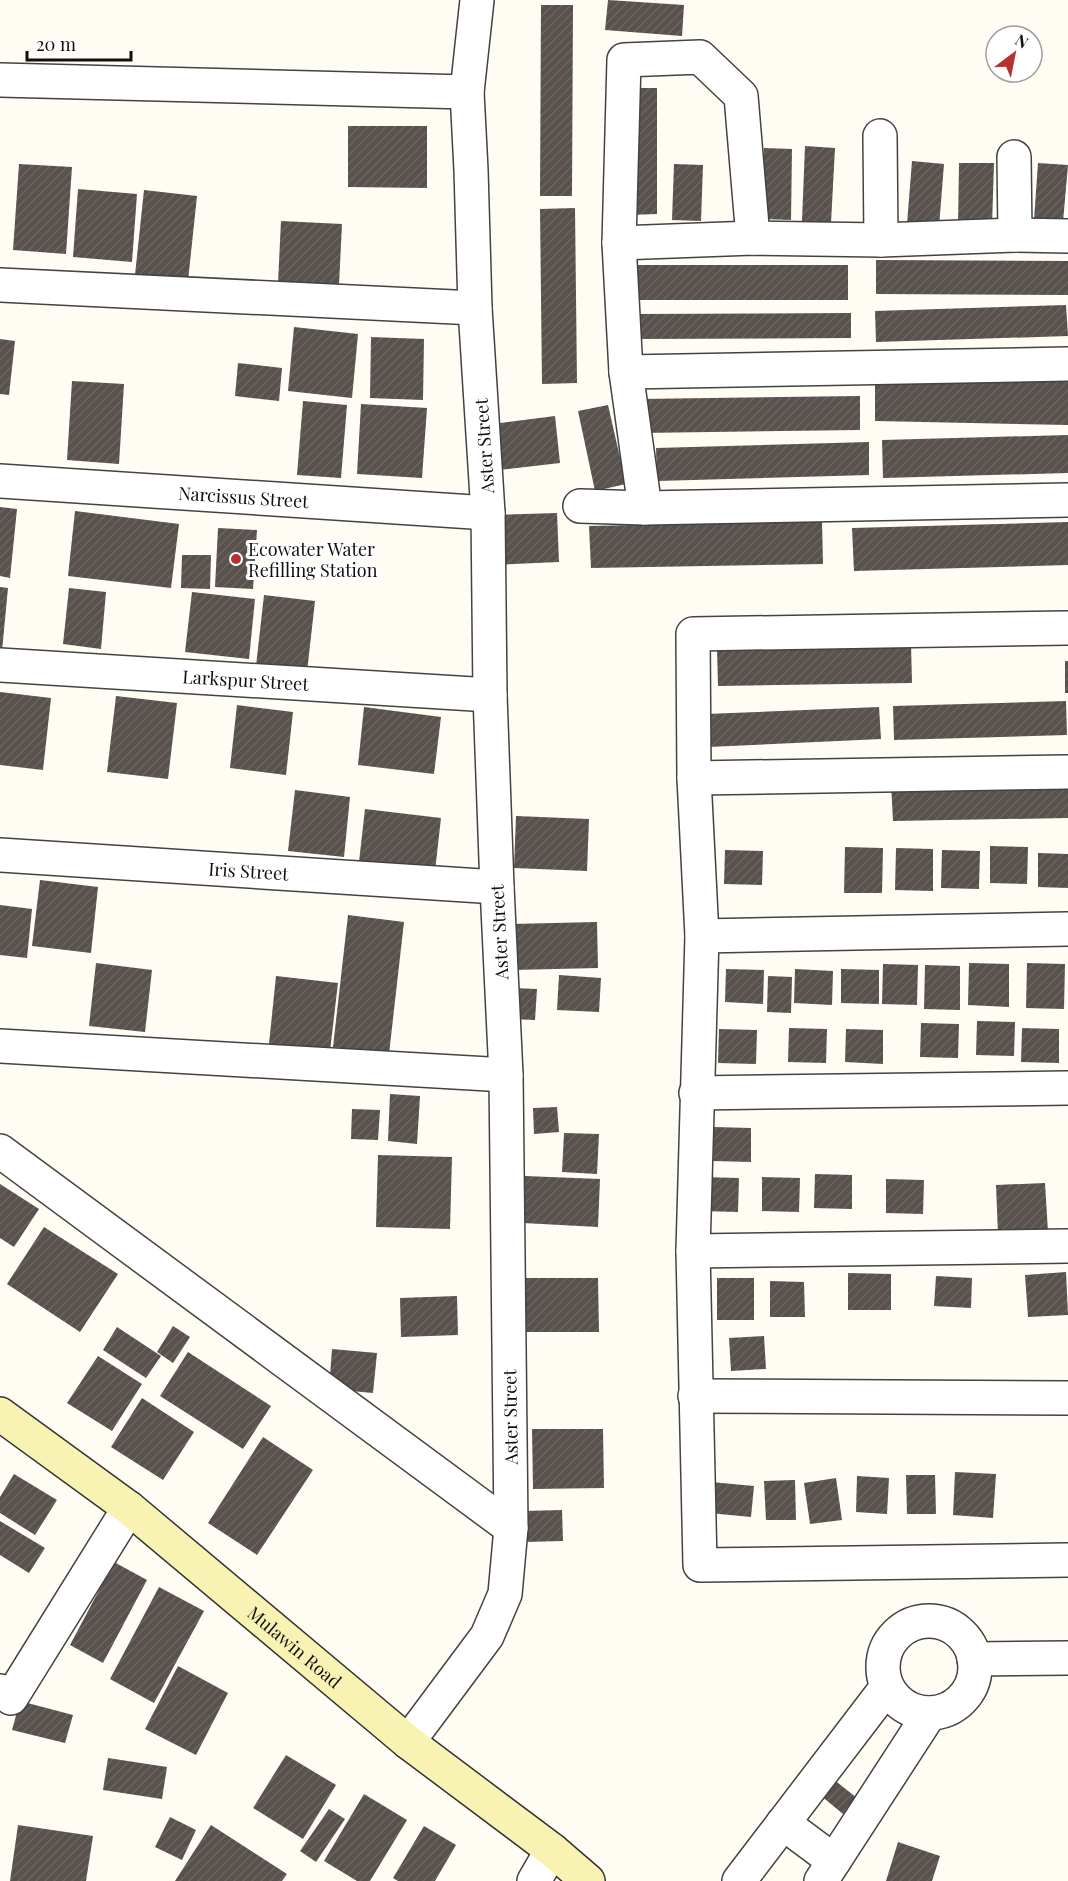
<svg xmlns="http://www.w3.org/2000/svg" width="1068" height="1881" font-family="'Playfair Display',serif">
  <defs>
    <pattern id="building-hatch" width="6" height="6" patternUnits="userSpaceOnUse" patternTransform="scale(1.5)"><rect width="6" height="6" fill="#58514d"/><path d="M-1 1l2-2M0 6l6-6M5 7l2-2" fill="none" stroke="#6b6562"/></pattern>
  </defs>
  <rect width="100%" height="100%" fill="#fefcf3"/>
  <!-- building -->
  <path fill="url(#building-hatch)" d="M608 0 684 5 682 36 605 30Z
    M541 5H573L572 196H540Z
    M629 88H657V214L629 215Z
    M348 126H427V188L348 187Z
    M805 146 835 148 831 223 802 221Z
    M764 148 792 149 791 220 763 219Z
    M912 161 944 164 939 227 907 224Z
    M959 163H994L992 226H958Z
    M1038 163 1068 165 1063 222 1034 220Z
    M19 164 72 167 66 254 13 250Z
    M674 164 703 165 701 221 672 220Z
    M78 189 137 194 132 262 73 257Z
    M144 190 197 196 188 281 135 275Z
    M575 208 577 383 542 384 540 209Z
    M281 221 342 224 339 285 278 283Z
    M876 260 1068 261V295L876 294Z
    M634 265H848V300H634Z
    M1066 305 1068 336 876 342 875 311Z
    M851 313V338L634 339 635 314Z
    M294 327 358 334 352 398 288 391Z
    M371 337 424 339 423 400 370 398Z
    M0 339 15 341 9 395 0 394Z
    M238 363 282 368 279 401 235 396Z
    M875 374 1068 378V425L875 421Z
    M72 381 124 384 119 464 67 460Z
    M860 396V430L640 433V399Z
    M303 401 347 405 341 478 297 475Z
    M361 404 427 408 422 478 357 474Z
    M608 405 626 484 595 491 578 411Z
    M555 416 560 463 499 470 493 424Z
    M1068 435V473L883 478 882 440Z
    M869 442V475L657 481 656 448Z
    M0 507 17 509 10 578 0 576Z
    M75 511 179 524 171 588 68 576Z
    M557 513 559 562 493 565 491 515Z
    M822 521 823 564 591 568 589 526Z
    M1068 522V565L854 571 852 528Z
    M218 528 257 530 253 589 215 587Z
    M182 555H211L210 589 181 588Z
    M0 587 8 588 2 651 0 650Z
    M69 588 106 592 101 649 63 644Z
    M192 592 255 599 249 659 185 652Z
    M264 595 315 601 307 672 256 666Z
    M911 644 912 683 718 686 717 648Z
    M1065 661H1068V693H1065Z
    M0 692 51 698 43 770 0 765Z
    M116 696 177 703 168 779 107 772Z
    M1066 701 1067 735 894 740 893 706Z
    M237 705 293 712 286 775 230 768Z
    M364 707 441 717 434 774 358 765Z
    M879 707 881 739 708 747 706 714Z
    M1068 781V818L893 821 891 783Z
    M295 790 350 797 344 857 288 851Z
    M365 809 441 818 435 871 359 862Z
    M516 816 589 819 587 871 514 868Z
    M990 846 1028 847 1027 884 990 883Z
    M845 847 883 848 882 893H844Z
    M896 848 933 849V891L895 890Z
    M725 850 763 851 762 885 724 884Z
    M942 850 980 851 979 889 941 888Z
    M1038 853 1068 854V888L1038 887Z
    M40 880 98 887 91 953 32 946Z
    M0 905 32 909 27 958 0 955Z
    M348 915 404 922 389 1054 333 1047Z
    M597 922 598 968 512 970 511 924Z
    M96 963 152 970 145 1032 89 1026Z
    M969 963 1009 964V1007L968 1005Z
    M1027 963 1065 964 1064 1009 1026 1008Z
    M883 964 918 965 917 1005 882 1004Z
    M925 965 960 966V1010L924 1009Z
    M726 969 764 970 763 1004 725 1002Z
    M795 969 833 971 832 1005 794 1003Z
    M841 969 879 970V1004L841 1003Z
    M559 975 601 978 599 1012 557 1010Z
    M276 976 338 983 330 1051 269 1044Z
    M768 976 792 977 791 1013 767 1012Z
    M514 988 537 989 535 1020 512 1019Z
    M977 1021 1015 1022 1014 1056 976 1055Z
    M921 1023 959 1024 958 1058 920 1057Z
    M789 1028 827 1029 826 1063 788 1062Z
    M1022 1028 1059 1029V1063L1021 1062Z
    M719 1029 757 1030 756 1064 718 1063Z
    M846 1029 883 1030V1064L845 1062Z
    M390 1094 420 1096 417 1144 388 1141Z
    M557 1107 559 1132 534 1134 533 1108Z
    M352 1109 380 1110 378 1140 351 1139Z
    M714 1127 751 1128V1162L713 1161Z
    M564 1133 599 1134 597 1174 562 1172Z
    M378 1155 452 1157 450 1229 376 1227Z
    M815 1174 852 1175V1209L814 1208Z
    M525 1176 600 1179 598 1227 523 1223Z
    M701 1177 739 1178 738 1212 700 1211Z
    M762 1177 800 1178 799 1212 762 1211Z
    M886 1179 924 1180 923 1214 886 1213Z
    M1045 1183 1048 1232 998 1234 996 1185Z
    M0 1184 39 1209 14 1247 0 1238Z
    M44 1227 118 1274 80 1332 7 1284Z
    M1066 1272 1068 1315 1028 1317 1025 1275Z
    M848 1273 891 1274V1310H848Z
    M936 1276 972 1278 971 1308 934 1306Z
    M525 1278H598L599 1332H525Z
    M717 1278H754V1320H717Z
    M770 1281 804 1282 805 1317H770Z
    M457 1296 458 1335 401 1337 400 1298Z
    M173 1326 190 1337 173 1363 157 1352Z
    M117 1327 161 1356 146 1378 103 1350Z
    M764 1336 766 1369 731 1371 729 1338Z
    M332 1349 377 1353 373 1393 329 1389Z
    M188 1352 271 1406 243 1449 160 1396Z
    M98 1356 142 1384 112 1431 67 1403Z
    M142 1398 194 1432 163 1480 111 1447Z
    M532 1429H603L604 1488 533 1489Z
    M263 1437 313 1470 257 1555 208 1523Z
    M955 1472 996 1474 993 1518 953 1515Z
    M14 1474 57 1500 35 1535 0 1513V1497Z
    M906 1475H935L936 1514H907Z
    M857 1476 889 1478 887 1514 856 1512Z
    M836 1478 842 1520 810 1524 804 1483Z
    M795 1480 796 1520H766L764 1481Z
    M711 1482 754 1486 751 1517 709 1513Z
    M562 1510 563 1541 525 1542 524 1511Z
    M0 1521 45 1548 29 1573 0 1555Z
    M114 1562 147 1580 103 1663 70 1645Z
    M159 1587 204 1611 154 1703 110 1679Z
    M178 1666 228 1693 196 1755 145 1729Z
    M20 1701 73 1715 65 1743 12 1730Z
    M286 1755 336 1785 303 1839 253 1808Z
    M108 1758 167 1767 162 1799 103 1790Z
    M833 1779 857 1798 843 1814 820 1795Z
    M364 1794 407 1820 370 1881H357L324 1861Z
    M329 1809 345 1819 316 1862 300 1851Z
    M170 1817 196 1830 182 1860 155 1847Z
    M18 1825 93 1836 86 1881H10Z
    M211 1825 287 1874 282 1881H175Z
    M424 1826 456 1845 435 1881H398L393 1878Z
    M898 1842 940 1856 932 1881H886Z"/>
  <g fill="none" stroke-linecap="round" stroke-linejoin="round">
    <defs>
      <g id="street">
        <path d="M0 80 467 92"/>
        <path d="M880 136 881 240"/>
        <path d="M1014 157 1015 235"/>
        <path d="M619 243 753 238 881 240 1015 235 1068 236"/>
        <path d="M0 285 475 308"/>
        <path d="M626 372 1068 364"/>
        <path id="s1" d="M0 481 488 513"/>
        <path d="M580 506 645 508 1068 500"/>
        <path d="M645 508 626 372 619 243 624 60 700 57 741 96 753 238"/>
        <path d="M1068 628 693 634 694 778 702 936 693 1251 700 1565 1068 1560"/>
        <path id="s2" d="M0 665 490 695"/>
        <path d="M694 778 1068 772"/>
        <path id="s3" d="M0 855 497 887"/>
        <path d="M702 936 1068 929"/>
        <path d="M0 1046 506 1075"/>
        <path d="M696 1093 1068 1088"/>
        <path d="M0 1151 511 1528"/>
        <path d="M693 1251 1068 1246"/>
        <path d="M695 1396 1068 1398"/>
        <circle cx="929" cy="1667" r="46"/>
        <path d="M974 1659 1068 1658"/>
        <path d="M0 1691 11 1698 129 1508"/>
        <path d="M408 1742 487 1636 505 1594 511 1528 506 1075 497 887 490 695 488 513 475 308 471 170 467 92 477 0"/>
        <path d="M783 1823 834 1861"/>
        <path d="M534 1881 552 1850"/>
        <path d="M739 1881 887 1687"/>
        <path d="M821 1881 930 1713"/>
      </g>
      <g id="secondary">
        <path id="s4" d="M0 1414 129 1508 408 1742 552 1850 588 1881"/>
      </g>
    </defs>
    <!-- street casing -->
    <use href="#street" stroke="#434343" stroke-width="36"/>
    <!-- secondary casing -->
    <use href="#secondary" stroke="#323232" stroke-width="36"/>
    <!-- street -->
    <use href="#street" stroke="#fff" stroke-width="33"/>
    <!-- secondary -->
    <use href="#secondary" stroke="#f9f3b3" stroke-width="33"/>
  </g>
  <!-- markers -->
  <circle fill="#b73133" stroke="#fff" stroke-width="2" cx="236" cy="559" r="6"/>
  <g text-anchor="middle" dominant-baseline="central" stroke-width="6" stroke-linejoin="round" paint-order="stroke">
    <!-- street labels -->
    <g font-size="18" fill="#101010" stroke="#fff">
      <text transform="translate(484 446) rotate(-94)">Aster Street</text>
      <text stroke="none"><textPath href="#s1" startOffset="244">Narcissus Street</textPath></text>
      <text stroke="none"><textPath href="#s2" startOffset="246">Larkspur Street</textPath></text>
      <text stroke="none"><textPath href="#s3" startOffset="249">Iris Street</textPath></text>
      <text transform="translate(499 932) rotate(-93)">Aster Street</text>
      <text transform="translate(510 1417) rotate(-91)">Aster Street</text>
      <text stroke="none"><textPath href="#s4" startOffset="376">Mulawin Road</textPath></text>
    </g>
    <!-- poi labels -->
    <g font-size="18" fill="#101010" stroke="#fff" text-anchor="start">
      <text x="248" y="549">Ecowater Water<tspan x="248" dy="21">Refilling Station</tspan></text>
    </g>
  </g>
  <!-- north arrow -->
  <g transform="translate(1014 54) rotate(32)"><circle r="28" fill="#ffffff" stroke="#9f9f9f" stroke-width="1.5"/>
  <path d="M0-4.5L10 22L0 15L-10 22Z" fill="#b73133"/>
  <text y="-9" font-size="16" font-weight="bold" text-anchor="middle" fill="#101010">N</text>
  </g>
  <!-- scale -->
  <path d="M27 51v9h104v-9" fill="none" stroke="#101010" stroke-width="3"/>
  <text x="36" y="51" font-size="18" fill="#101010" stroke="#ffffff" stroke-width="4.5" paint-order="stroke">20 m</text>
</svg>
